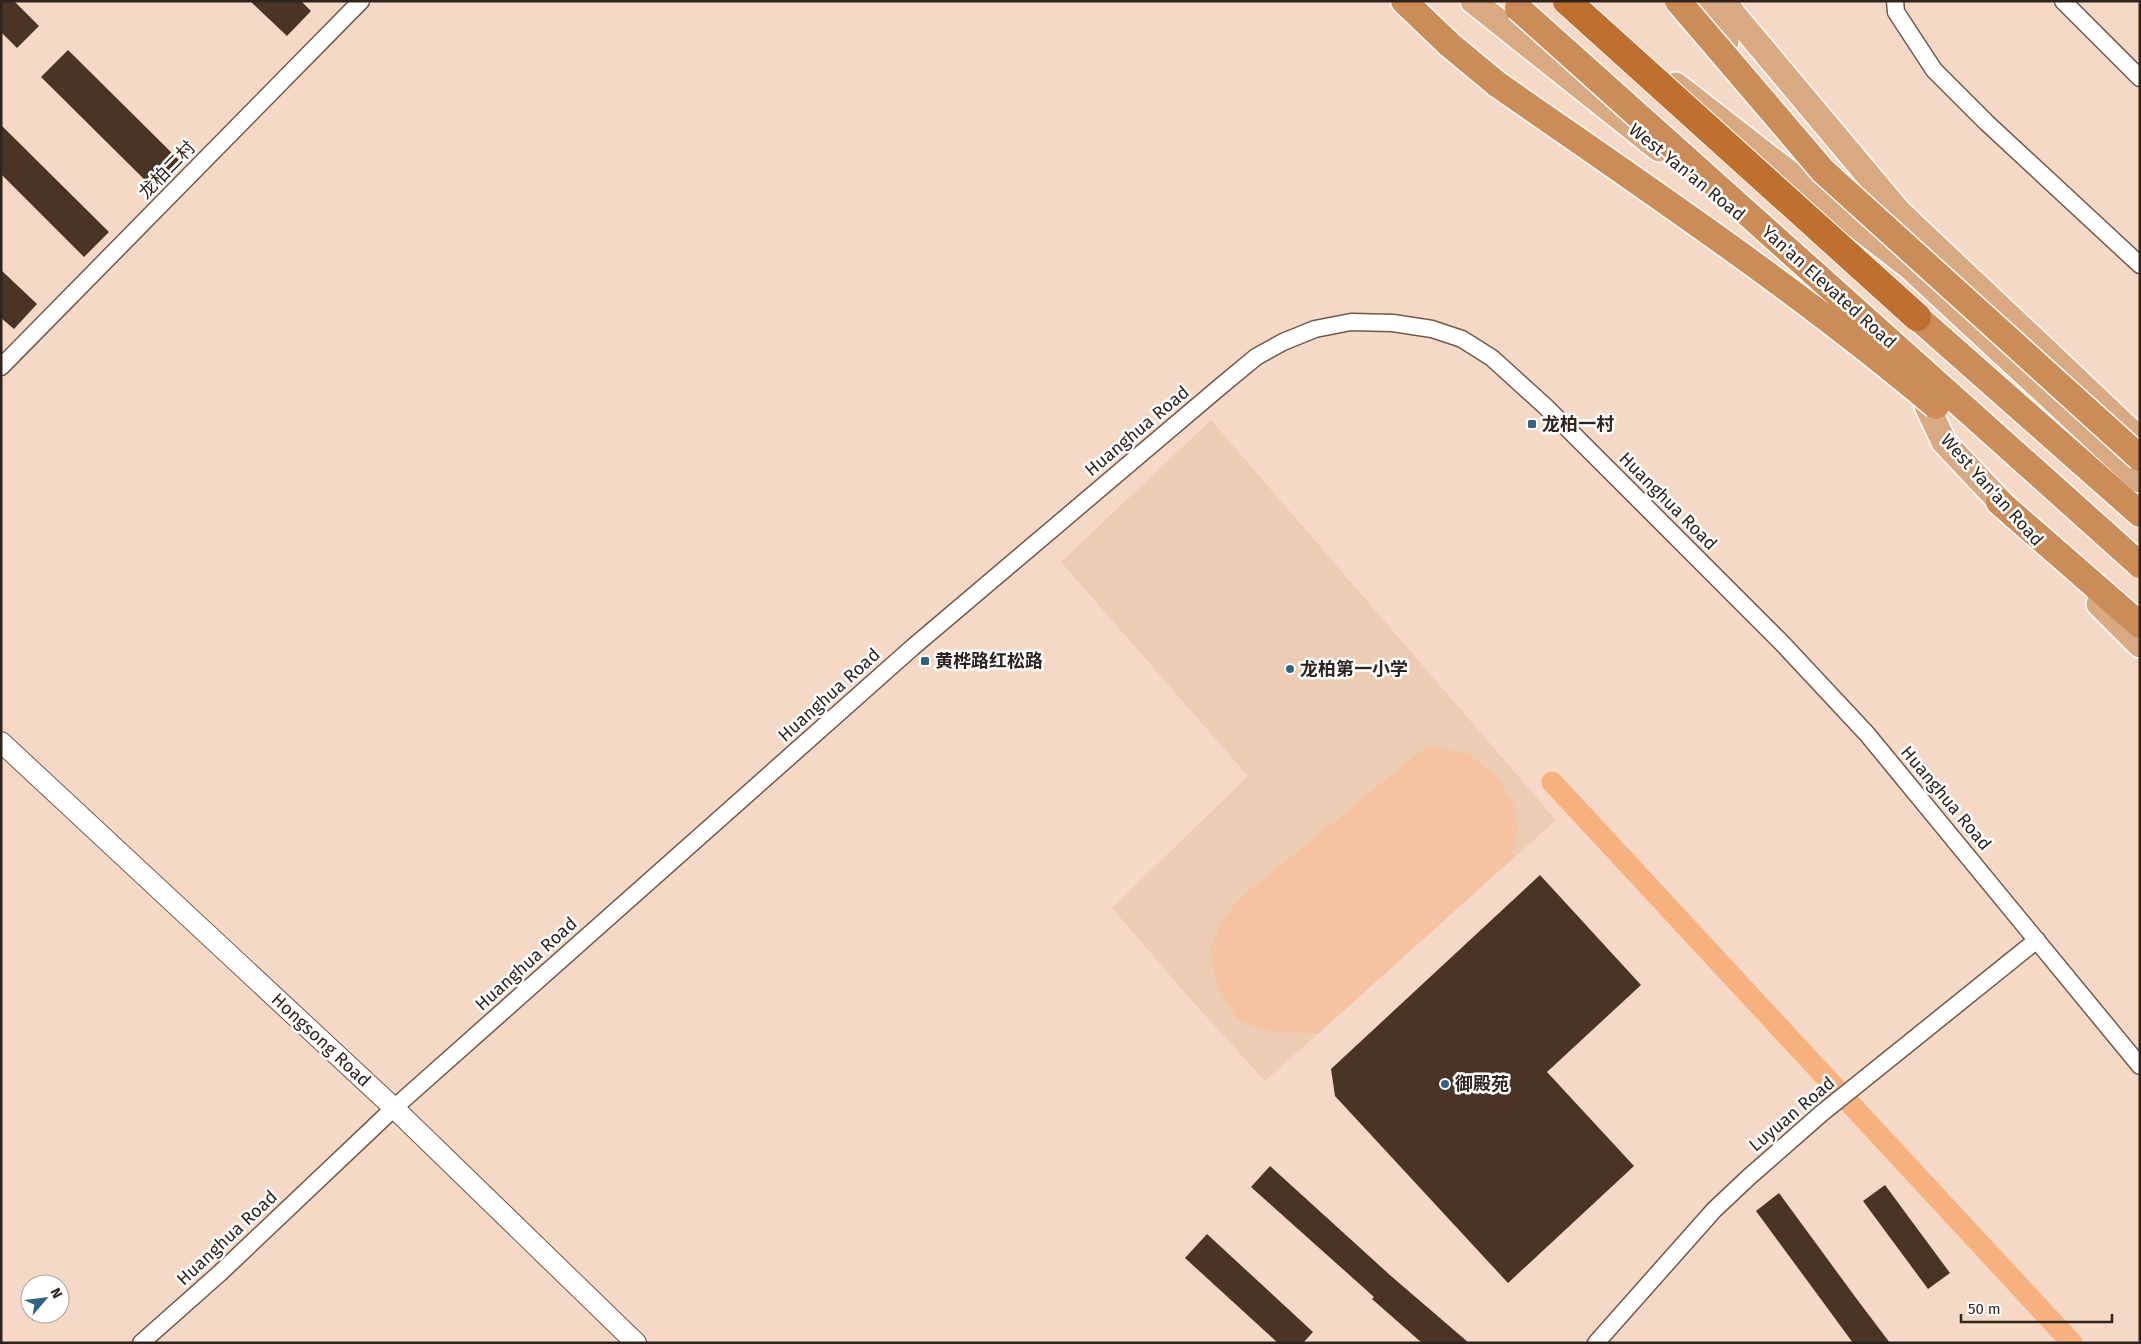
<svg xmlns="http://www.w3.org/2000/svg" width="2141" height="1344" font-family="'Fira Sans','Noto Sans SC',sans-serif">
  <rect width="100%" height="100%" fill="#f5d9c6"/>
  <!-- built -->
  <path fill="#edccb4" d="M1211 420 1556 820 1265 1081 1192 1001 1112 908 1248 776 1061 562Z"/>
  <!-- green -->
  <path fill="#f5c3a1" d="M1427 746 1469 754 1497 777 1514 805 1518 830 1512 859 1319 1033H1290L1264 1030 1238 1020 1217 987 1210 949 1223 920 1238 900Z"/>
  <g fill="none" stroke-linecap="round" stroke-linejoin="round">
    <!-- canal -->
    <path stroke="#f6b17f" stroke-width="21" d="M1552 782 2072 1343"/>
  </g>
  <!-- building -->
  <path fill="#4a3425" d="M1 1H14L39 26 17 48 1 32Z
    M250 1H301L311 11 287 36Z
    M68 50 179 160 152 187 41 77Z
    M1 125 109 232 84 257 1 174Z
    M1 270 37 304 14 329 1 318Z
    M1540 875 1641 985 1547 1072 1634 1166 1508 1283 1335 1096 1331 1069Z
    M1270 1166 1391 1276 1469 1343H1422L1372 1299 1374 1297 1251 1187Z
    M1885 1185 1950 1273 1928 1289 1863 1201Z
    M1779 1193 1856 1298 1890 1343H1853L1820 1298 1756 1211Z
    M1207 1234 1313 1332 1303 1343H1278L1185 1258Z"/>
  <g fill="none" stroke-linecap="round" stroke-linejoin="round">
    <defs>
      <path id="minor" d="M1895 1 1896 12 1934 70 1987 123 2140 265
        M2063 1 2140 78
        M1 367 361 1
        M141 1343 220 1273 394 1108 913 647 1221 386 1256 357 1283 342 1315 329 1351 322 1393 323 1432 329 1462 339 1492 358 1546 407 1782 643 1867 734 2140 1066
        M1596 1343 1714 1210 1749 1177 1822 1113 2037 940"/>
      <path id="tertiary" d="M1 742 394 1108 636 1343"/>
      <path id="primary" d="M1473 1 1659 149
        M1698 1 1726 42
        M1725 1 1733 14 1899 212 2140 440
        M1676 85 1911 268 2140 480
        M1922 386 1927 406 1944 442 2014 516
        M2099 604 2140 645"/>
      <path id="trunk" d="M1404 1 1450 45 1497 84
        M1917 317 2140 514
        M1999 502 2140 625"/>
    </defs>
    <!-- minor casing -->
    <use href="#minor" stroke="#715949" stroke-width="19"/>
    <!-- tertiary casing -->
    <use href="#tertiary" stroke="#715949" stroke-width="22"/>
    <!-- primary casing -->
    <use href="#primary" stroke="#fff" stroke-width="28"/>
    <!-- trunk casing -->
    <use href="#trunk" stroke="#fff" stroke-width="29"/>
    <!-- minor -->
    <use href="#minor" stroke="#fff" stroke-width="16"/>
    <!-- tertiary -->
    <use href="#tertiary" stroke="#fff" stroke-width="20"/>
    <!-- primary -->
    <use href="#primary" stroke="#d9a982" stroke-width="25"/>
    <!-- trunk -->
    <use href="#trunk" stroke="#cc8c58" stroke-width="26"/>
    <defs>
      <path id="trunk-bridge" d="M1678 1 1823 171 2140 458
        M1518 8 2140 565
        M1497 84C1646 188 1797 289 1936 406"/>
      <path id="motorway-bridge" d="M1567 1 1917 317"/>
    </defs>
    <!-- trunk-bridge casing -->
    <use href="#trunk-bridge" stroke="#fff" stroke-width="29" stroke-linecap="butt"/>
    <!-- motorway-bridge casing -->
    <use href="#motorway-bridge" stroke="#fff" stroke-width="30" stroke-linecap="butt"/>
    <!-- trunk-bridge -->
    <use href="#trunk-bridge" stroke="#cc8c58" stroke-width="26"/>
    <!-- motorway-bridge -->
    <use href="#motorway-bridge" stroke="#bf702e" stroke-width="28"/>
  </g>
  <!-- markers -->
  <g fill="#316481" stroke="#fff" stroke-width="2">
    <rect x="1527" y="419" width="10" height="10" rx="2.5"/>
    <rect x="920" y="656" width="10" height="10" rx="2.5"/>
    <circle cx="1290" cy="669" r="5"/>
    <circle cx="1445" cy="1084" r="5"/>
  </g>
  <g text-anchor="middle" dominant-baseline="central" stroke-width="5" stroke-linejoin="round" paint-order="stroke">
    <!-- street labels -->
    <g font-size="18" fill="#2e241d" stroke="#fff">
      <text transform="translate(167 170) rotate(-46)">龙柏二村</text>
      <text transform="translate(1687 172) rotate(39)">West Yan'an Road</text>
      <text transform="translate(1829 287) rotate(42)">Yan'an Elevated Road</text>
      <text transform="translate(1137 431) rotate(-40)">Huanghua Road</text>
      <text transform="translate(1992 490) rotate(48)">West Yan'an Road</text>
      <text transform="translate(1668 501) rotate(45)">Huanghua Road</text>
      <text transform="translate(829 695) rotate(-42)">Huanghua Road</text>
      <text transform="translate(1946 798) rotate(50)">Huanghua Road</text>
      <text transform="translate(526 964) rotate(-42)">Huanghua Road</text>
      <text transform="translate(321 1040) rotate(43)">Hongsong Road</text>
      <text transform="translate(1792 1114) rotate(-40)">Luyuan Road</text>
      <text transform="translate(227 1238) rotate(-43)">Huanghua Road</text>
    </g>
    <!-- poi labels -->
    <g font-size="18" font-weight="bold" fill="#2e241d" stroke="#fff" text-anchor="start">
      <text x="1542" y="424">龙柏一村</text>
      <text x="935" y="661">黄桦路红松路</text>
      <text x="1300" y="669">龙柏第一小学</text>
      <text x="1455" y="1084">御殿苑</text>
    </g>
  </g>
  <!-- border -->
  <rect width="2141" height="1344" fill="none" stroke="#2e241d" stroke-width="5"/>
  <!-- north arrow -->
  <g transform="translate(45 1299) rotate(62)"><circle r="24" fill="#ffffff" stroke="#aba7a5"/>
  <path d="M0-4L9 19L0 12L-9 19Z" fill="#316481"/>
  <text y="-8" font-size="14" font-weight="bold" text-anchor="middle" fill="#2e241d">N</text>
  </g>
  <!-- scale -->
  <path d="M1961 1314v8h151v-8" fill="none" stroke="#2e241d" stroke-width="2.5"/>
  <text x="1968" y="1314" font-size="15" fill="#2e241d" stroke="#ffffff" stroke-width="4" paint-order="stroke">50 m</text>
</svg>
